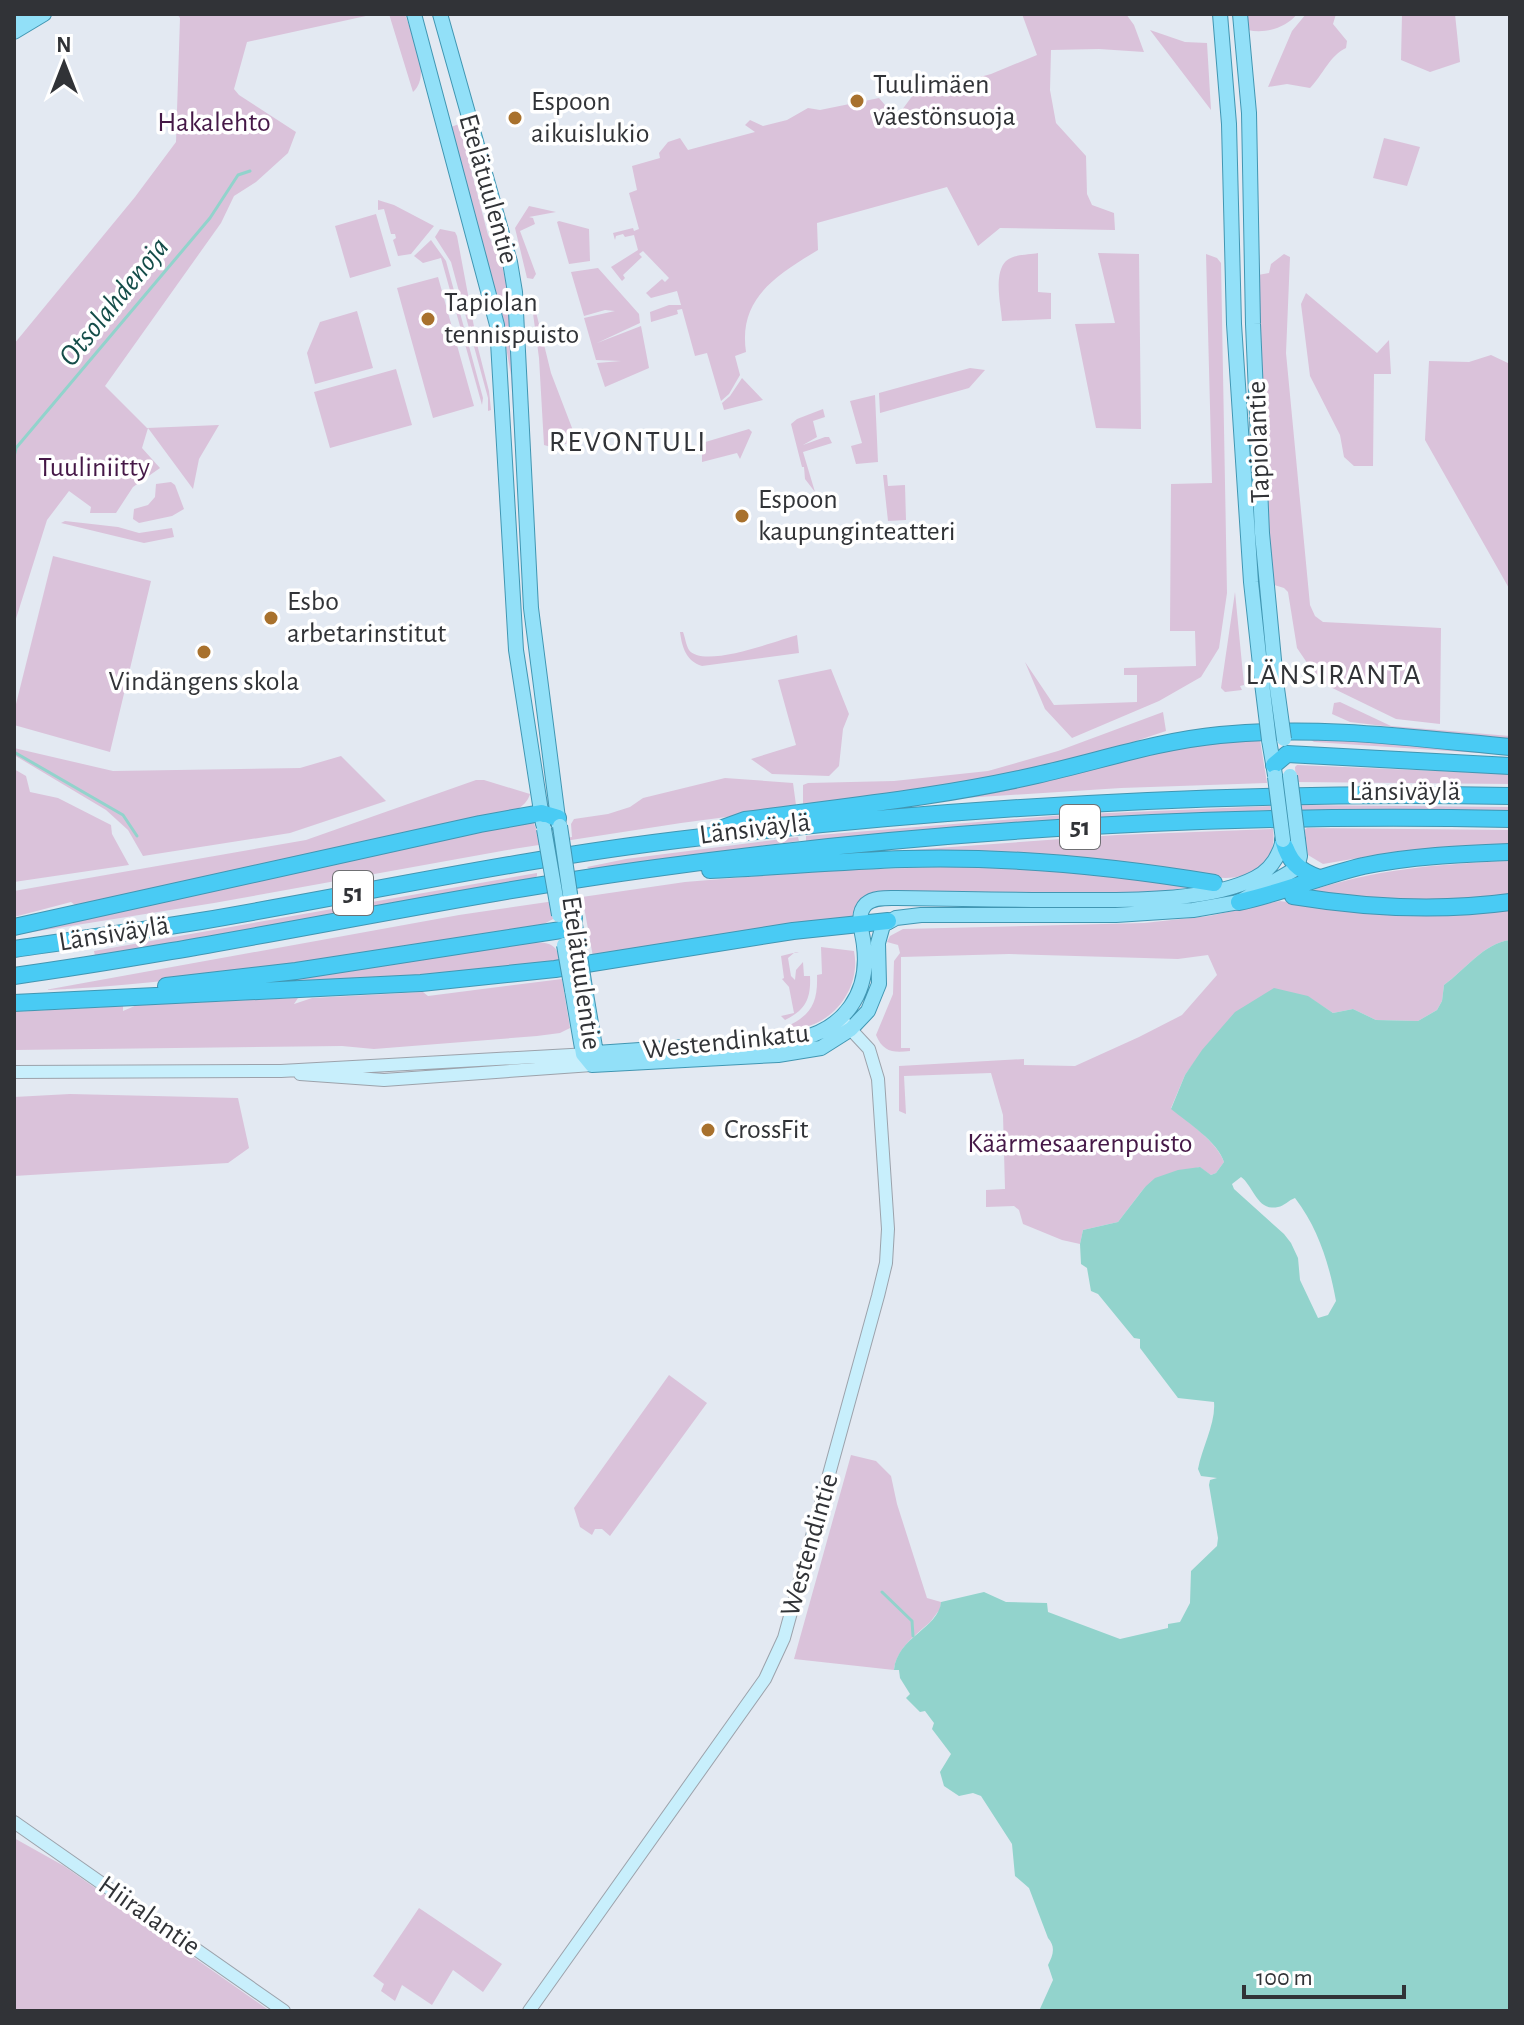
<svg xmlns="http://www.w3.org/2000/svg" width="1524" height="2025" font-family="'Alegreya Sans',sans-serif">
  <rect width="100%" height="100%" fill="#e3e9f2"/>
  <!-- green -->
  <path fill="#dac2da" d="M177 14H375L247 42 234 89 239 95 296 132 288 153 256 182 234 196 221 223 105 386 147 428 219 425 199 459 193 489 148 428 142 448 160 468 133 487 116 513H90L91 507 69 491 47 520 14 625V344L135 197 176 142 180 18Z
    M389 14H405C412 36 432 75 413 92Z
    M1022 14H1126L1134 25 1144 52 1099 49 1051 50 1050 90 1056 123 1086 156 1087 194 1092 205 1114 213 1115 230 1000 228 978 246 947 187 817 223 818 250C777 275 738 298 746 352L735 356 740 375 729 394 721 401 707 353 695 356 682 309 677 310 678 314 651 322 650 312 669 305H681L677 291 651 298 646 293 662 279 665 282 669 278 643 251 639 254 642 257 623 275 625 278 622 281 611 267 638 250 634 235 625 237 623 234 616 236 615 240 613 233 633 228 634 231 639 229 629 193 637 190 632 166 660 158 659 153 668 142 680 138 688 150 755 132 745 125 750 120 763 126 787 120 808 108 820 110 879 98 896 118 913 95 991 74 1037 55Z
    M1245 14H1297C1286 28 1265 34 1248 30Z
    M1306 14H1336L1333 24 1347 41 1346 48C1330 55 1323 75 1310 88L1287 84 1268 87 1292 31Z
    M1402 14H1455L1460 62 1430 72 1401 60Z
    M1150 30 1185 42 1207 43 1211 110Z
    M459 124 488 235 500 257 510 299 517 444H515L511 375 498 302 451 127Z
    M1384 138 1420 147 1407 186 1373 178Z
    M378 200 394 205 434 226 411 254 398 256 393 240 396 238 395 234H391L384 209 378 210Z
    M529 206 556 212 529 217 533 218 535 224 520 231 536 274 533 279 527 278 515 228Z
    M376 214 391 266 350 278 335 226Z
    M559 221 589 229 590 261 569 264 557 222Z
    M440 229 455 232 457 236 478 348 489 391 491 410 488 411V398L451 262 435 237Z
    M431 240 446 261 483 398 482 405 441 258 423 263 414 256Z
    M1038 253V292L1051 293V319L1002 321C1001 305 993 274 1006 261 1013 254 1029 255 1038 253Z
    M1098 253 1139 254 1141 429 1096 428 1075 324 1115 323Z
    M1206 254 1217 258 1221 263 1227 593 1219 648 1201 677 1159 701 1072 738 1045 709 1025 662 1054 705 1137 702V675H1124V668L1196 666 1195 631H1170L1171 484 1212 483Z
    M1284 254 1290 257 1286 353 1310 605 1315 616 1323 622 1441 628 1440 724 1396 719 1320 682 1297 648 1288 592 1284 588 1271 584 1258 275 1269 273 1271 264Z
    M598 268 639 314 640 323 597 343 641 326 649 368 605 387 597 363 621 361 596 360 584 318 615 311 605 310 584 316 571 272Z
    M438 277 474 406 433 418 397 288Z
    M1306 293 1377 353 1389 340 1391 374H1374L1373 466H1354L1344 457 1340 435 1310 376 1301 304Z
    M532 306 535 308 551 373 577 441 575 442 551 447 544 445 539 358Z
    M357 311 373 368 315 384 307 353 320 322Z
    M1491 355 1510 364V590L1425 440 1429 361 1469 362Z
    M970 368 985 370 969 388 880 413 879 393Z
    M396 369 412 425 330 448 314 392Z
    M742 378 763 400 724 410 722 403 730 396Z
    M875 395 878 462 856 464 851 446 862 443 850 401Z
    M823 409 825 417 813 421 817 437 803 445 825 437H829L832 443 803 452 815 492 805 479 804 467H802L791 424 797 419Z
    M749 429 752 432 740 459 737 453 702 462V443Z
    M883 475H887L888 486 905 485 906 520 888 521Z
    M171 482 175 485 184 509 172 516 139 523 133 519 134 509 148 505 155 497 156 484Z
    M65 521 118 527 139 533 172 528 174 537 144 543 61 523Z
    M53 556 151 581 110 752 14 725V712Z
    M1235 592 1244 685 1240 686 1242 690 1225 692 1221 688Z
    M680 632H683C685 637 686 645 689 650 703 669 776 641 797 635L799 653 702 666C686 661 682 647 680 632Z
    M831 669 849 714 843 729 839 766 829 776 772 774 751 759 796 745 778 680Z
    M1340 702 1391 726 1510 736V741L1350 722 1332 714 1334 703Z
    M1163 712 1166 731 1118 747 1047 766 913 792 681 823 513 849 214 903 14 935V929L533 821 541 841 572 837 571 824 574 819 608 814 630 807 643 798 725 778 793 783 796 805 803 804V785L808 783 894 781 988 771 1058 751Z
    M1302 735 1510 753V755L1314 742 1308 738 1260 740 1267 783 1121 788 933 800 1175 745Z
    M14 748 113 771 300 768 341 756 386 801 290 833 143 856 128 830 106 810 14 755Z
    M1297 765 1510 774V784L1296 782 1295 767Z
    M14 769 26 776 30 792 58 798 111 825 112 834 129 865 14 882Z
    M476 780H484L530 794C528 801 523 806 516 810L75 905 71 902 14 917V891L306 840Z
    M1299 805 1510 807V811L1300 810Z
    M1270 806 1271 810 994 824 806 841V836L1064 815Z
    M1307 828 1510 830V844L1376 855 1323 864 1308 855 1303 831Z
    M1273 829C1276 852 1267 868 1245 875 1218 884 1188 870 1161 868 1068 861 974 857 881 852L1117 835Z
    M798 837 799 841 589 869 587 867 626 859Z
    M1510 861V895L1428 903 1304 893C1374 869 1437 864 1510 861Z
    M1003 865 1113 873 1200 886 1162 891 1103 894 880 892C864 894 857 900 853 916L847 919 558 965 382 981 207 989 528 942C548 943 556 941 561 962L593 957 583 901 552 906 553 919 544 924C378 949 214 983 45 990L459 915 685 882 817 871Z
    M537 873V876L534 879 95 956 94 951Z
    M1280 901 1359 912 1397 915 1510 910V940C1484 943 1465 970 1444 985L1442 1001 1437 1010 1418 1021 1376 1020 1353 1009 1333 1013 1307 996 1211 1040 1185 1075 1171 1108C1188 1122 1217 1142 1224 1162L1216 1173 1211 1175 1199 1167 1145 1187 1118 1222 1083 1230 1080 1244 1062 1240 1023 1224 1019 1210 1014 1206 986 1207V1190L1005 1189 1003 1115 991 1073 904 1076 906 1114 899 1111V1066L1024 1059V1065L1075 1066 1139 1037 1182 1015 1217 975 1208 955 1178 959 1009 954 901 957V1048H910V1051C893 1053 883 1052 876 1035L893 994 894 961 900 953 898 945 887 942 890 936 903 929 1144 923 1209 916Z
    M821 947 854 951C862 991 828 1031 787 1029L786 1027C811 1015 818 1003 817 975L822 974Z
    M795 952 788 958 791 976 795 980 796 970 803 962 804 976H810C811 998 806 1010 785 1020L781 1016 794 1013 789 987 782 979 784 978 781 956 797 952 799 953Z
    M562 979 570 1028 560 1033 537 1036 374 1049 342 1046 14 1050V1012L123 1006V1011L137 1005 298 998 294 1004 312 998 423 992 428 996Z
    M70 1094 238 1098 249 1148 228 1163 14 1176V1097Z
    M669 1375 707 1403 610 1536 602 1529H595L592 1535 580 1527 574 1508Z
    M851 1455 876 1461 891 1476 897 1504 927 1598 941 1602 940 1610C935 1614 933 1620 928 1624 914 1636 896 1650 894 1670L794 1659Z
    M14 1838 64 1866 270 2011H14Z
    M419 1908 502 1964 483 1992 453 1970 432 2005 402 1985 395 2001 381 1991 384 1984 373 1976Z"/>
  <!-- water -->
  <path fill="#92d3cc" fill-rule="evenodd" d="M1510 940V2011H1039L1053 1980 1048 1965C1053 1955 1056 1947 1048 1938L1029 1888 1015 1876 1012 1844 981 1796 973 1793 959 1796 944 1786 940 1772 951 1754 932 1729 934 1723 925 1711 920 1712 906 1698 910 1694 900 1678 899 1670H894C897 1637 939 1628 941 1602L984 1592 1006 1602 1047 1603 1048 1612 1120 1639 1168 1628V1624L1180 1622 1190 1603 1191 1571 1217 1546 1218 1538 1209 1485 1210 1480 1217 1478 1201 1476 1198 1469C1202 1447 1216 1423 1214 1402L1178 1398 1140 1348V1339L1134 1338 1098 1294 1091 1291 1087 1268 1081 1264 1080 1244 1083 1230 1118 1222 1145 1187 1155 1178 1178 1170 1200 1167 1211 1175 1216 1173 1224 1162C1218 1142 1187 1122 1171 1109L1185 1075 1202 1050 1235 1012 1274 988 1308 996 1333 1013 1353 1009 1376 1020 1418 1021 1437 1010 1442 1001 1444 985C1465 970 1484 943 1510 940ZM1241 1177C1253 1185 1257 1212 1278 1207 1284 1206 1289 1200 1295 1198 1318 1228 1329 1263 1336 1301L1328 1315 1318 1318 1300 1280 1298 1258 1291 1243 1284 1234 1234 1189 1232 1184Z"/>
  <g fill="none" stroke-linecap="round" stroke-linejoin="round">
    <!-- stream -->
    <path stroke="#92d3cc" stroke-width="3" d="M14 457 16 448 210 218 238 175 250 171
      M14 752 123 815 137 836
      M882 1592 912 1621 913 1636"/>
    <defs>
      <path id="secondary" d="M14 1072 281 1071 589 1054
        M300 1074 384 1080 592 1065
        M14 1822 284 2011
        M529 2011 765 1679 784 1638 878 1296 886 1263 888 1229 878 1079 869 1049 841 1019"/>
      <path id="primary" d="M414 14 497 325 516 650 543 824
        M440 14 510 262 515 292 531 608 559 826
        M1220 14 1229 124 1234 324 1251 582 1262 683
        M1240 14 1249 113 1253 324 1262 533 1276 681
        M14 19 23 14
        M14 32 44 14
        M1269 740 1275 775
        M570 894 578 943
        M585 988 596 1053 594 1061
        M572 990 583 1054 592 1065
        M596 1053 799 1039C844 1029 870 993 864 946 863 933 855 915 866 904 874 897 887 898 897 898 956 899 1015 900 1074 900 1126 900 1209 902 1255 878 1271 870 1279 857 1283 840
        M592 1065 778 1055 821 1048 851 1029 868 1011 879 984 878 943 883 925 896 918 921 915H1116L1193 910 1239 902 1297 868 1300 856 1298 840"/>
      <path id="highway" d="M1274 765 1287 754 1510 766
        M720 829 745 820C842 807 941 797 1037 775 1099 761 1158 741 1220 735 1317 725 1413 738 1510 747
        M1283 840C1289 862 1298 870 1319 878
        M710 870C775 867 840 861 905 859 1009 856 1111 866 1214 883
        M1293 896C1366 908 1437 912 1510 902
        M1239 902C1281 893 1321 876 1363 866 1411 856 1461 854 1510 852
        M14 927 480 824 541 813 558 818
        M14 949C76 940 139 931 201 921 365 893 528 857 694 838 965 806 1237 791 1510 796
        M14 976C229 946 441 897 656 868 939 829 1225 813 1510 819
        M166 986 296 971 561 930 574 918
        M14 1003 421 983 555 969 793 931 888 921"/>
    </defs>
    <!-- secondary casing -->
    <use href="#secondary" stroke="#9ca2ab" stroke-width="14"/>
    <!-- primary casing -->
    <use href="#primary" stroke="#4196b2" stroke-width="16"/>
    <!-- highway casing -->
    <use href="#highway" stroke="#4196b2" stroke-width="18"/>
    <!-- secondary -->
    <use href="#secondary" stroke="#c8effc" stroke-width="12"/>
    <!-- primary -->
    <use href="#primary" stroke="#92e0f8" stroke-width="14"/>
    <!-- highway -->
    <use href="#highway" stroke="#49cbf4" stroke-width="16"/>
    <defs>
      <path id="primary-bridge" d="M1276 681 1284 739
        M1262 683 1269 740
        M1290 776 1298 840
        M1275 777 1283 840
        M560 826 570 894
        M544 829 559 915
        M578 943 585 988
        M564 945 572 990"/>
    </defs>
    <!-- primary-bridge casing -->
    <use href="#primary-bridge" stroke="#4196b2" stroke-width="16" stroke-linecap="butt"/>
    <!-- primary-bridge -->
    <use href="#primary-bridge" stroke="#92e0f8" stroke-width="14"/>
  </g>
  <!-- markers -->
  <g fill="#a8712d" stroke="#fff" stroke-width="3">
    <circle cx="857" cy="101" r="8"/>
    <circle cx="515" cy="118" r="8"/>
    <circle cx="428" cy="319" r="8"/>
    <circle cx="742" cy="516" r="8"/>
    <circle cx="271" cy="618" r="8"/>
    <circle cx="204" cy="652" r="8"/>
    <circle cx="708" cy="1130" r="8"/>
  </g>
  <g text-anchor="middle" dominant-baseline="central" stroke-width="7" stroke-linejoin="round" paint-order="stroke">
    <!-- shield labels -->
    <g fill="#fff" stroke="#6f7073" stroke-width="2">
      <rect x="1060" y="805" width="40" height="44" rx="6"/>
      <rect x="333" y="871" width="40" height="44" rx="6"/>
    </g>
    <g font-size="26" font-weight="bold" fill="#313337">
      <text x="1080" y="827">51</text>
      <text x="353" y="893">51</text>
    </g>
    <!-- poi labels -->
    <g font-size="28" fill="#313337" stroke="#fff" text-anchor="start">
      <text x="873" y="85">Tuulimäen<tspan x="873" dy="32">väestönsuoja</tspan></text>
      <text x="531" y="102">Espoon<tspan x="531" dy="32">aikuislukio</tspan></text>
      <text x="444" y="303">Tapiolan<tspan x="444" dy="32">tennispuisto</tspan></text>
      <text x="758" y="500">Espoon<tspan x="758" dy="32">kaupunginteatteri</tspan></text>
      <text x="287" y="602">Esbo<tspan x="287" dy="32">arbetarinstitut</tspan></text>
      <text x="204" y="682" text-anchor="middle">Vindängens skola</text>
      <text x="724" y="1130">CrossFit</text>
    </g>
    <!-- park labels -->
    <g font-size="28" fill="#451847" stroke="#fff">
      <text x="214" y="123">Hakalehto</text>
      <text x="94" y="468">Tuuliniitty</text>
      <text x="1080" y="1144">Käärmesaarenpuisto</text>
    </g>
    <!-- street labels -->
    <g font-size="28" fill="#313337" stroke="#fff">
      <text transform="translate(488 189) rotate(74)">Etelätuulentie</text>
      <text transform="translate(1259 442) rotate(-92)">Tapiolantie</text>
      <text x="1405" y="792">Länsiväylä</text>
      <text transform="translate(755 829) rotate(-7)">Länsiväylä</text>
      <text transform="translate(114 934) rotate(-9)">Länsiväylä</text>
      <text transform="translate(581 973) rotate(82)">Etelätuulentie</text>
      <text transform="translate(726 1042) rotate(-6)">Westendinkatu</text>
      <text transform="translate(810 1545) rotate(-74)">Westendintie</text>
      <text transform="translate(149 1916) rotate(35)">Hiiralantie</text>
    </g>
    <!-- water labels -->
    <g font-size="30" font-style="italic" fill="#144d49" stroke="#fff">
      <text transform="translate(114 302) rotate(-51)">Otsolahdenoja</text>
    </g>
    <!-- neighbourhood labels -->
    <g font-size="30" letter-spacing="2" fill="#313337" stroke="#fff">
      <text x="628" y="442">REVONTULI</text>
      <text x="1334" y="675">LÄNSIRANTA</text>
    </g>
  </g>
  <!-- border -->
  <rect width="1524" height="2025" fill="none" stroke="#313337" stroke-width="32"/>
  <!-- north arrow -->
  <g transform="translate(64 64)" stroke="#ffffff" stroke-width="6" paint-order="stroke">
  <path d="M0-6L14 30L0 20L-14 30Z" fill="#313337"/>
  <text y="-12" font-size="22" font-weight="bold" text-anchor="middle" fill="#313337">N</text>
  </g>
  <!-- scale -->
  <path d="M1244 1985v12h160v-12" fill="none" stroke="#313337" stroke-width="4"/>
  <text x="1256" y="1985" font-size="24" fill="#313337" stroke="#ffffff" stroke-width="6" paint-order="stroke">100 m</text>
</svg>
